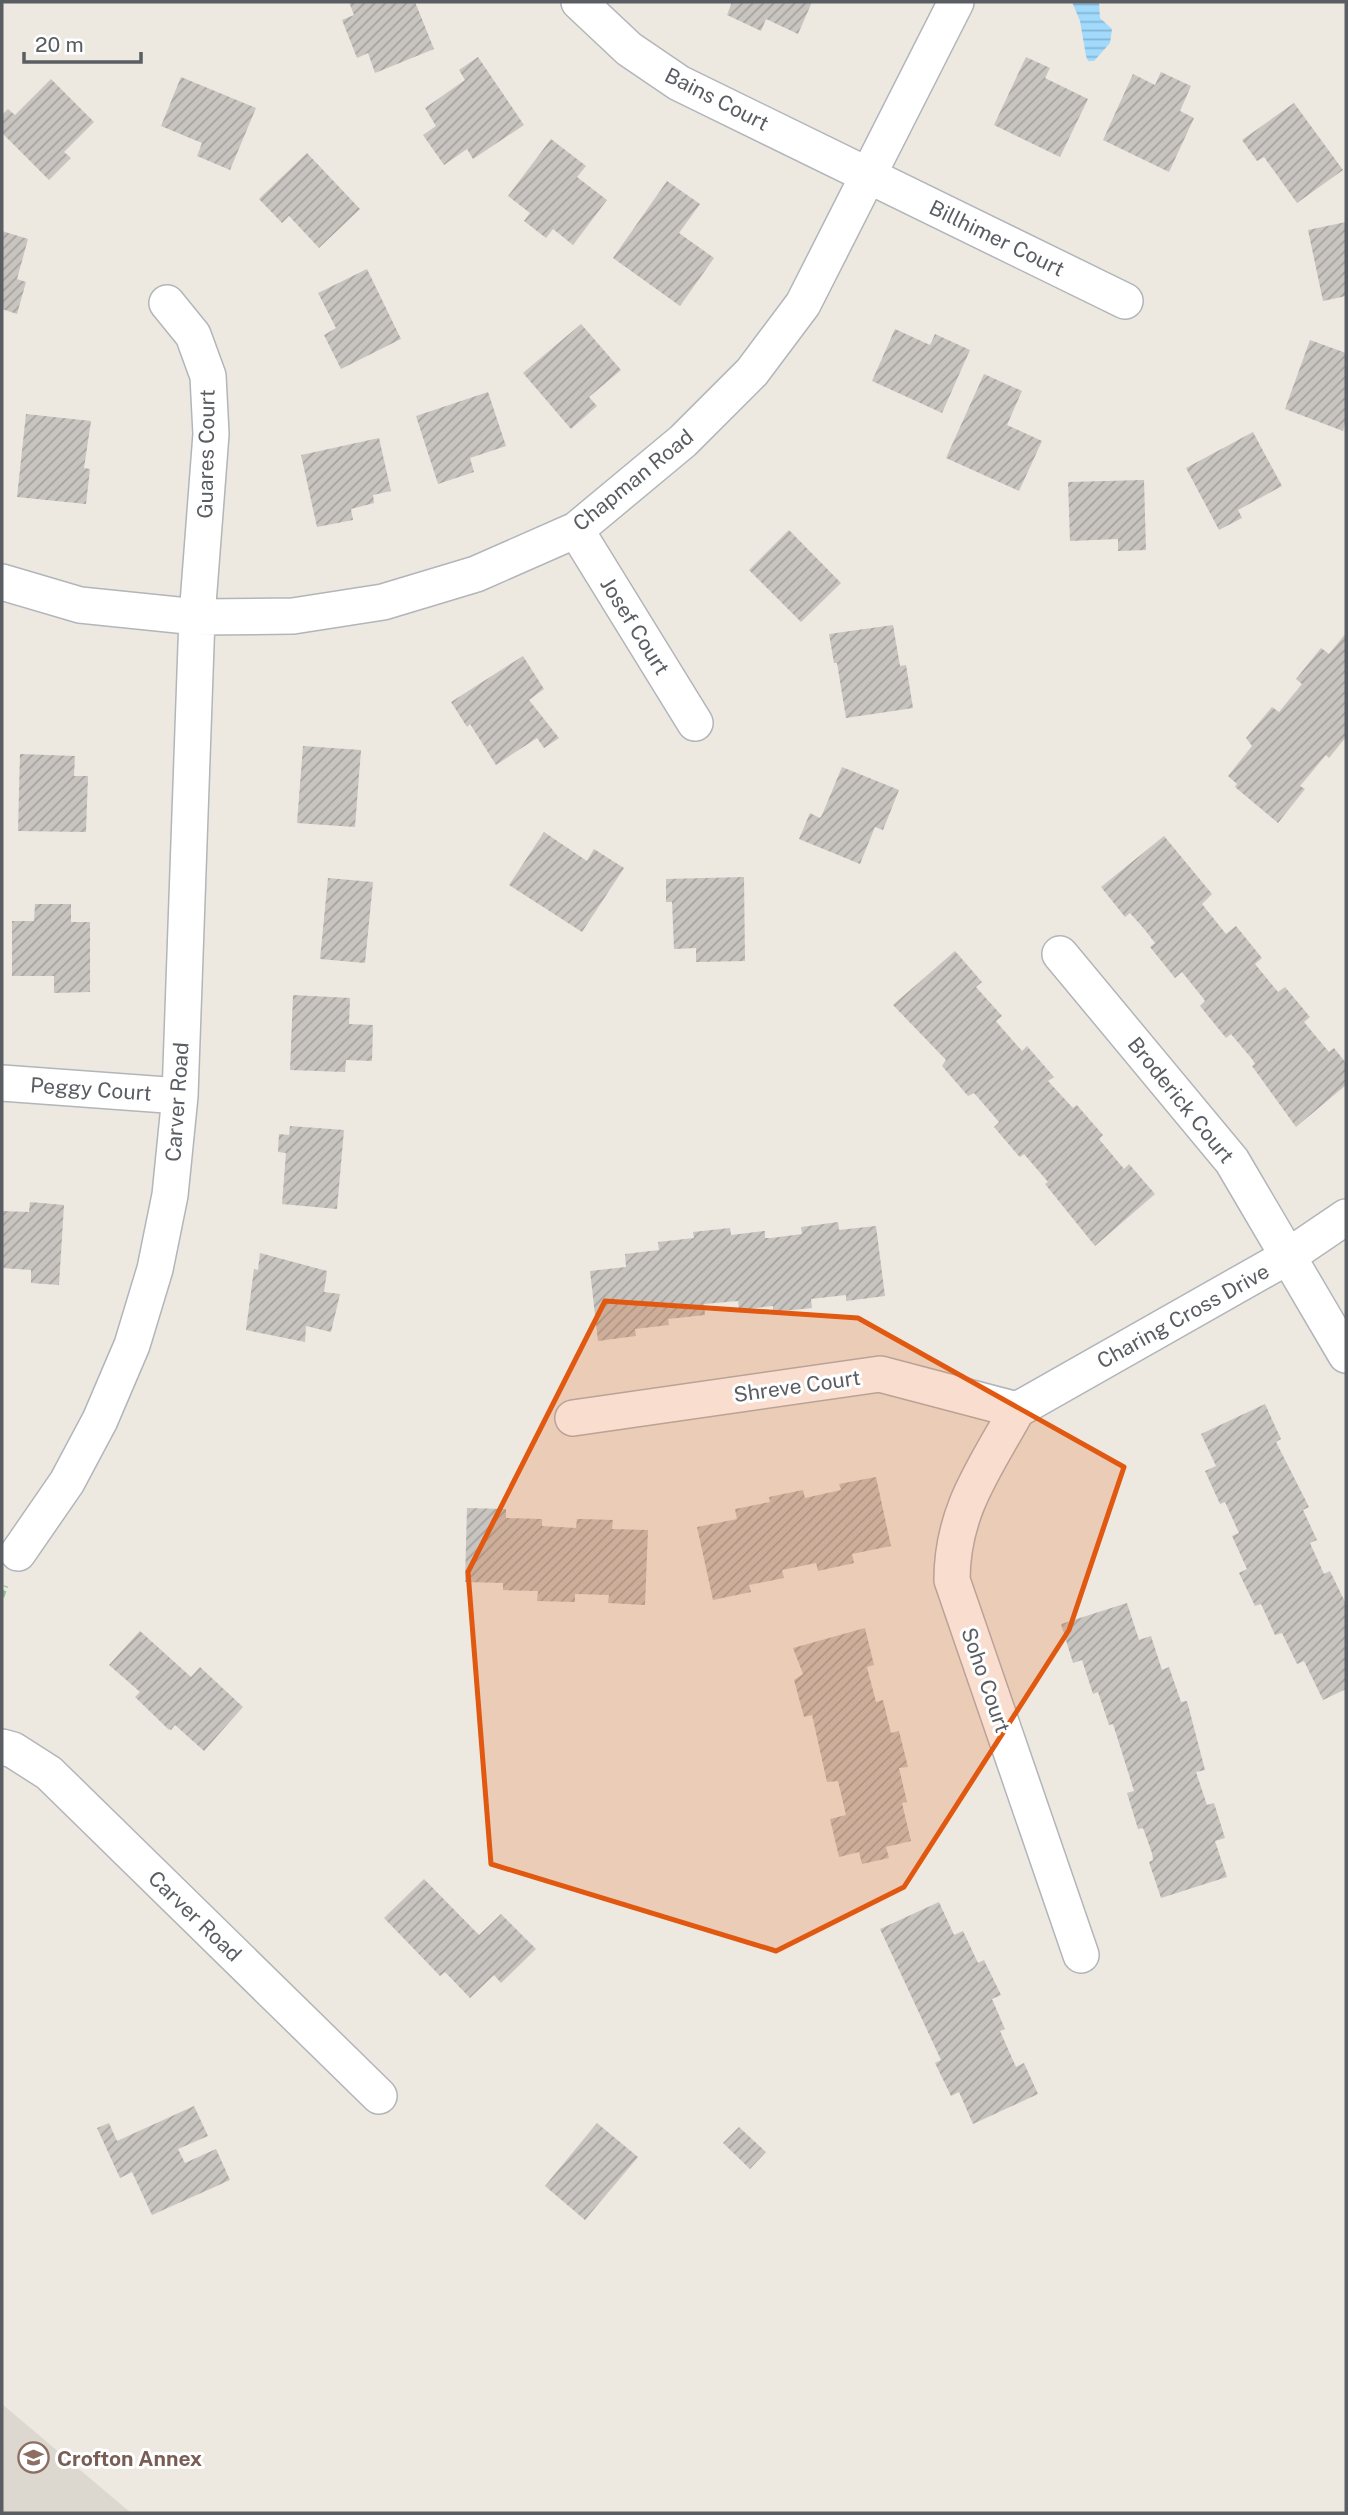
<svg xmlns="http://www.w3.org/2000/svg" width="1348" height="2515" font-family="'Public Sans',sans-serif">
  <defs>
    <pattern id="water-rules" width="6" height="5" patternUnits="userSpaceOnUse" patternTransform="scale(1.75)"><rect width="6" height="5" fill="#a1dafd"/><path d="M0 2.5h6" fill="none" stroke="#86b4d0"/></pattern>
    <pattern id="building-hatch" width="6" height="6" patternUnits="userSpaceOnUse" patternTransform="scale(1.75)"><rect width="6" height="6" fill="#c8c4bf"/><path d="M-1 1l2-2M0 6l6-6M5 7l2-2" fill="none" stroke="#a5a29f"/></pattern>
  </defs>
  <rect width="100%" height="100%" fill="#ede9e1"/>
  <!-- education -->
  <path fill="#dcd8cf" d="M2 2404 131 2513H2Z"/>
  <!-- water -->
  <path fill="url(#water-rules)" d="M1072 2H1099L1100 18 1112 29 1110 43 1094 61H1088L1086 56 1080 21Z"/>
  <!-- building -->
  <path fill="url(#building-hatch)" d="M349 2H415L434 49 375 73 368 53 357 58 342 20 354 15Z
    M732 2H812L798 34 766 19 761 31 727 15Z
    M478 57 524 125 473 159 467 149 444 165 423 135 436 126 425 108 465 80 459 70Z
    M1026 57 1050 68 1045 78 1088 99 1060 157 994 125Z
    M1161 72 1191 86 1180 111 1194 118 1169 172 1103 140 1133 74 1155 85Z
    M181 77 256 108 230 170 197 156 202 143 161 126Z
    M51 79 94 122 64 152 71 158 49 180 2 133V115L8 109 15 115Z
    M1294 103 1343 170 1297 203 1264 157 1257 161 1242 140Z
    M551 139 586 166 577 177 607 200 573 245 553 229 546 238 524 221 530 213 508 196Z
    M307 153 360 209 319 248 289 216 282 223 259 199Z
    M667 181 700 204 679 233 714 258 680 306 613 258Z
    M1346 222V296L1323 301 1308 230Z
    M2 231 28 239 17 279 26 282 17 314 2 309Z
    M367 269 401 339 341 369 324 335 336 328 318 293Z
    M581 324 621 370 589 397 597 406 571 429 523 373Z
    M895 329 930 345 935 334 970 350 942 413 872 381Z
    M1310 340 1346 353V420L1343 431 1285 409Z
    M984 374 1022 391 1007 425 1042 441 1019 491 946 458Z
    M488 392 506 446 470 458 474 472 438 484 416 416Z
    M26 414 91 421 84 468 90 469 86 504 17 497Z
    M1253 432 1282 486 1238 510 1242 518 1219 530 1186 468Z
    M379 438 391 491 373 495 374 503 351 509 353 520 317 527 301 455Z
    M1144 480 1146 550 1118 551V539L1070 541 1068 482Z
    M789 530 841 583 801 622 749 570Z
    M893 625 900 666 906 665 913 708 846 718 837 663H834L829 634Z
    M1346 633V737L1329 758 1326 755 1300 786 1305 789 1278 823 1235 787 1237 784 1228 776 1252 746 1246 738 1272 707 1279 712 1302 684 1296 679 1321 648 1329 654Z
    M523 656 544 689 529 700 559 738 544 748 537 738 496 765 470 724 467 727 451 702Z
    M303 746 361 750 355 827 297 823Z
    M20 754 75 756 74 776H88L86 832 18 831Z
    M842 767 899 790 883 830 875 827 860 864 799 839 810 813 820 818 822 815Z
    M544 832 587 861 594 849 624 868 582 932 509 885Z
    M1164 836 1212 894 1202 904 1226 934 1236 926 1262 958 1255 964 1278 992 1285 987 1310 1017 1304 1022 1329 1052 1334 1048 1346 1063V1085L1296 1127 1252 1066 1255 1064 1252 1059 1231 1034 1226 1038 1200 1006 1205 1001 1203 998 1182 972 1175 978 1150 947 1155 943 1145 930 1130 913 1125 917 1101 887Z
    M744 877 745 961 696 962V948L674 949 672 902H666V879Z
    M328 878 373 882 365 963 320 959Z
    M35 904H71V922H90V992L54 993V976H12V921H34Z
    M955 951 982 982 976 987 1002 1016 996 1021 1000 1026 1022 1051 1027 1046 1054 1077 1048 1081 1073 1108 1077 1105 1089 1119 1103 1135 1099 1139 1124 1169 1129 1164 1155 1194 1095 1246 1045 1184 1048 1182 1024 1154 1020 1157 1017 1154 994 1127 999 1122 974 1093 968 1096 942 1066 946 1060 893 1005Z
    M293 995 350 998 349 1024 373 1025 372 1061 346 1060 345 1072 290 1070Z
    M290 1126 344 1130 337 1209 282 1204 286 1153 278 1152 279 1134 289 1135Z
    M30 1202 64 1205 59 1285 31 1283V1270L2 1268V1211L29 1212Z
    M838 1222 839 1230 876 1226 885 1296 846 1301V1295L811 1299 812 1308 773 1312V1306L739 1310 738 1301 704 1304 705 1315 668 1319 669 1325 635 1329 636 1336 598 1341 590 1271 626 1267 625 1254 659 1250 658 1242 694 1238 693 1232 730 1228 731 1235 765 1231V1238H771L802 1234 801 1227Z
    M260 1253 327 1271 324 1292 340 1294 331 1332 306 1326 305 1342 246 1330 254 1269 258 1270Z
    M1265 1404 1281 1439 1276 1442 1309 1507 1303 1510 1317 1540 1310 1543 1324 1574 1330 1571 1346 1604V1689L1323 1700 1304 1661 1297 1664 1282 1633 1275 1635 1261 1604 1255 1606 1239 1573 1247 1569 1232 1536 1239 1533 1225 1502 1220 1504 1205 1471 1216 1466 1201 1434Z
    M876 1477 891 1546 852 1554 854 1563 818 1571 816 1563 782 1570 784 1578 749 1585 751 1592 713 1600 697 1527 737 1519 735 1509 770 1502 769 1497 803 1490 805 1498 841 1490 839 1484Z
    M467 1508 506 1509V1518L542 1519V1526L576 1528 577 1519H582L613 1520 612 1529 648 1530 645 1605 608 1603 609 1595 575 1594V1602L537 1601 538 1591 503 1590V1583L465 1582Z
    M1127 1603 1139 1640 1151 1636 1162 1670 1169 1667 1181 1702 1187 1701 1205 1770 1196 1772 1207 1805 1214 1803 1225 1838 1215 1841 1227 1877 1161 1898 1149 1862 1153 1860 1152 1853 1143 1828 1138 1829 1127 1793 1134 1791 1113 1724 1109 1725 1098 1692 1093 1694 1082 1660 1073 1663 1061 1624Z
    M865 1628 874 1665 867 1667 876 1702 883 1700 891 1733 899 1731 908 1767 899 1768 907 1802 902 1803 911 1841 886 1847 889 1858 862 1864 859 1852 839 1857 830 1819 846 1815 838 1781 827 1782 812 1715 804 1717 794 1680 803 1674 793 1648Z
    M140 1631 191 1677 200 1667 243 1707 204 1751 175 1725 171 1730 168 1729 135 1697 140 1692 109 1665Z
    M424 1879 479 1935 501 1914 536 1949 501 1983 494 1975 470 1998 445 1972 440 1976 384 1918Z
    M939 1902 954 1935 963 1931 978 1963 984 1960 1001 1995 992 1999 1005 2029 1000 2031 1016 2067 1024 2063 1038 2094 973 2124 959 2092 951 2096 935 2063 941 2060 880 1929Z
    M194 2106 208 2136 178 2149 185 2163 216 2149 230 2180 152 2215 132 2172 120 2178 97 2128 109 2123 117 2141Z
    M597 2123 638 2157 585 2220 545 2186Z
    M739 2127 766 2152 750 2169 723 2143Z"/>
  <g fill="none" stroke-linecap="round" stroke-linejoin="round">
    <defs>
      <path id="minor" d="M579 2 629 49 679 83 1125 301
        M576 530 695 723
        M2 582 80 605 197 617 293 616 383 602 476 574 576 530 683 441 752 372 803 304 956 2
        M1060 954 1232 1161 1346 1355
        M2 1083 180 1096
        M1017 1410C985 1468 952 1511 952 1580L1081 1955
        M1017 1410 1287 1257 1346 1217
        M573 1418 880 1374 1017 1410
        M18 1553 67 1482 100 1420 132 1345 155 1269 170 1195 180 1096 197 617 211 434 208 376 193 335 167 303
        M2 1747 13 1750 49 1773 379 2096"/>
    </defs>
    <!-- minor casing -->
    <use href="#minor" stroke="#b2b5b9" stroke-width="38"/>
    <!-- path -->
    <path stroke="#97c4a2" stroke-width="4.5" stroke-dasharray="7 3.5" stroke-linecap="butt" d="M2 1597 6 1586"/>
    <!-- minor -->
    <use href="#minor" stroke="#fff" stroke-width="35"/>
  </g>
  <!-- marked area -->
  <path fill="#e15910" fill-opacity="0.2" stroke="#e15910" stroke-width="5" stroke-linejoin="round" d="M605 1301 858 1318 1124 1467 1069 1630 904 1887 776 1951 491 1864 468 1572Z"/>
  <!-- icons -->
  <defs>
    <symbol id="school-ring" viewBox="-11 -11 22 22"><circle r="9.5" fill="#fff" stroke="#8d6e63" stroke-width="1.5"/><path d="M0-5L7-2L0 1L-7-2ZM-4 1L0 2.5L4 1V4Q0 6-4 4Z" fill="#8d6e63"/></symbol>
  </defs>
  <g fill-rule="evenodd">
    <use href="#school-ring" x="16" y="2440" width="35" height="35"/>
  </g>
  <g text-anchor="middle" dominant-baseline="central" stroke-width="6" stroke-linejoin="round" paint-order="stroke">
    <!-- street labels -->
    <g font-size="21" fill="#5a5e62" stroke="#fff">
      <text transform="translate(717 99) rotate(27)">Bains Court</text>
      <text transform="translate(997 238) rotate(26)">Billhimer Court</text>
      <text transform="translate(206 454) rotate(-89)">Guares Court</text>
      <text transform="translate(633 480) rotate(-39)">Chapman Road</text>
      <text transform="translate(635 626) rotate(58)">Josef Court</text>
      <text transform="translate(91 1089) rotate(4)">Peggy Court</text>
      <text transform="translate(1181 1100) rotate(51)">Broderick Court</text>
      <text transform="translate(177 1102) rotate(-86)">Carver Road</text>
      <text transform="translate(1183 1316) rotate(-29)">Charing Cross Drive</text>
      <text transform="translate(797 1386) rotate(-8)">Shreve Court</text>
      <text transform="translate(986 1680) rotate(71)">Soho Court</text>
      <text transform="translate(195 1916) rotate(44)">Carver Road</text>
    </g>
    <!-- education labels -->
    <g font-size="21" font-weight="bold" fill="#785e54" stroke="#fff" text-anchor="start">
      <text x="57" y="2458">Crofton Annex</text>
    </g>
  </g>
  <!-- border -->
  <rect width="1348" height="2515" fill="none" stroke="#5a5e62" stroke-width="7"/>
  <!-- scale -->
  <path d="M24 52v10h117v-10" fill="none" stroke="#5a5e62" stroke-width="3.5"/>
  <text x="35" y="52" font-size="21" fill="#5a5e62" stroke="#ffffff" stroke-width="5" paint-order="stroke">20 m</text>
</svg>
